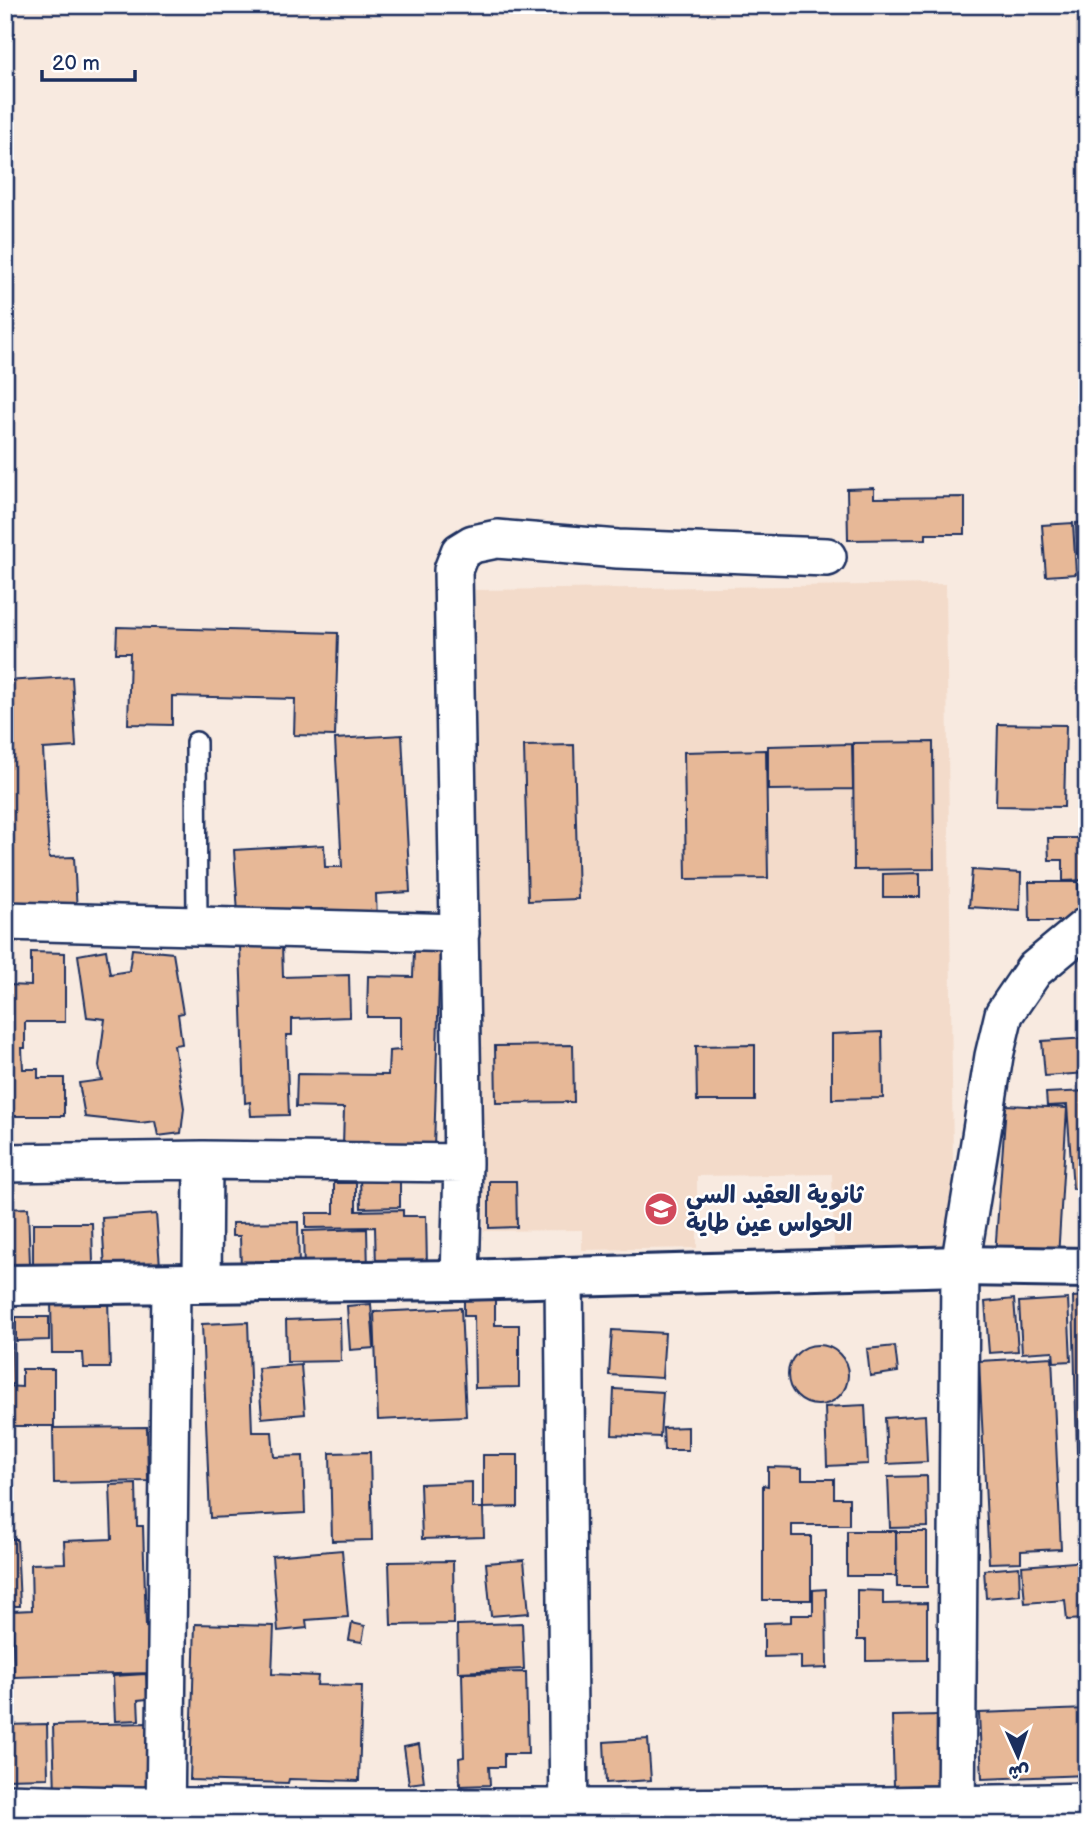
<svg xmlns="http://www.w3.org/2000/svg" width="1092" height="1830" font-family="'Balsamiq Sans','Playpen Sans Arabic',sans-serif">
  <rect width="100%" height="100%" fill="#f8eae0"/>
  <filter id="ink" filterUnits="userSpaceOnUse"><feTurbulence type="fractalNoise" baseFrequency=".0143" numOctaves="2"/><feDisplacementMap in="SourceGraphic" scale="14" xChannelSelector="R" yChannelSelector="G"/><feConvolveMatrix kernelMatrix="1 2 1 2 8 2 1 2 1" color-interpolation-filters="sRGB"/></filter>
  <g filter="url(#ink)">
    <!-- built -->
    <path fill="#f3dbca" d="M946 584 954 1245 834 1247 832 1174 697 1176V1248L582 1250V1230L484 1231 475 590Z"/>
    <!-- building -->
    <path fill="#e7b897" stroke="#1b2f5e" stroke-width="2" d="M874 488V498L965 497V534H926V539L848 540 847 489Z
      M1087 522V553L1077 554 1076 523Z
      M1073 523 1076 574 1046 576 1042 525Z
      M117 627 338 633 335 736 294 735 295 699 172 696V725L128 724 130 653H116Z
      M72 677 76 747 43 749 49 858 74 857 77 912 5 915V681Z
      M998 724 1066 725 1064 807 996 806Z
      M402 735 410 892 376 894 377 921 324 925 323 909 238 914 234 850 324 845 325 867H342L335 739Z
      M933 742 934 869 854 870 853 743Z
      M852 744 853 789 768 790V746Z
      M574 745 578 899 528 901 524 746Z
      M766 750 768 878 686 879 684 752Z
      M1048 838H1087V880L1063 881V860H1049Z
      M972 870 1021 873 1020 910 969 907Z
      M920 873V897H883V874Z
      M1029 882H1078L1079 921H1030Z
      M282 944 283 977 349 975 350 1017 292 1019V1035H286L289 1115 251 1116 250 1102 245 1103 240 945Z
      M132 949 173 953 183 1013 178 1014 182 1044 174 1045 184 1108 181 1133 158 1136 155 1121 140 1123 85 1117 79 1083 102 1080 99 1066 105 1019 87 1017 78 955 106 950 110 974 129 971Z
      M414 951H440L434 1148 343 1147 344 1108 296 1107 297 1074 388 1075 389 1051 400 1050V1017H367L368 976 413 977Z
      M5 952H7L8 985 31 986V952L65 953V1022H25V1048H22L23 1069H38V1078H64V1116H5Z
      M882 1032 883 1098 832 1099V1034Z
      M1087 1038V1073L1045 1076 1042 1041Z
      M573 1045 574 1102 496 1103 495 1046Z
      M755 1045V1101H697L696 1046Z
      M1087 1091V1188L1073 1189 1067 1105 1047 1106 1046 1093Z
      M1006 1105 1067 1108 1058 1258 995 1254Z
      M400 1177V1207L361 1208 360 1178Z
      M489 1181H516L517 1227 489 1228Z
      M334 1183H356V1211L403 1210V1216H426L427 1267 376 1268 375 1227 306 1228V1213H334Z
      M28 1208 30 1264 5 1265V1209Z
      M156 1214 160 1266 105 1269 102 1218Z
      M298 1222 299 1268 241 1269 240 1236H232V1223Z
      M33 1223H92L93 1264H33Z
      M367 1229 368 1271 304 1273 303 1231Z
      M495 1294V1325H519V1387L475 1388 474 1316H464V1295Z
      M1087 1296V1453H1077L1073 1297Z
      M108 1299 110 1368H84L83 1353H52L51 1301Z
      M1014 1299 1018 1351 989 1353 985 1302Z
      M1068 1299 1071 1361 1054 1362 1053 1351 1022 1353 1019 1302Z
      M5 1304H11L13 1384 5 1385Z
      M371 1304 374 1348 350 1350 347 1306Z
      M461 1308 466 1416 378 1420 374 1312Z
      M16 1317H49V1340L16 1341Z
      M340 1318 341 1361 287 1362 286 1320Z
      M248 1322 252 1432H272L274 1457 303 1456 305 1513 210 1518 202 1324Z
      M612 1330 665 1333 662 1378 609 1375Z
      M788 1375a30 30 0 1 1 60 0a30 30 0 1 1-60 0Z
      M895 1346 898 1372 870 1376 867 1349Z
      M1052 1357 1061 1549 1021 1551V1562L989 1563 979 1361Z
      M301 1365 305 1414 262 1418 258 1368Z
      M22 1369H54V1426H5V1386L22 1387Z
      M614 1389 663 1392 660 1437 612 1435Z
      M865 1405 868 1464 827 1466 825 1407Z
      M925 1415 927 1462 887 1464 885 1418Z
      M147 1427 148 1481 54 1483 53 1428Z
      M688 1427V1450H664L663 1428Z
      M370 1452 372 1540 332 1541 330 1453Z
      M483 1455H518V1507L483 1508Z
      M768 1467 802 1468V1479H834V1498H849V1525H792V1536H811V1600H763V1485L768 1486Z
      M927 1476 928 1527 890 1528 888 1477Z
      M472 1482V1508H483L484 1537 422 1539 420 1484Z
      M136 1484 137 1526H143L146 1627 150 1626 151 1673 14 1677 12 1611 32 1610 31 1564 65 1563 64 1541 112 1539 110 1485Z
      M847 1531H896V1576H847Z
      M896 1532H927V1587H897Z
      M5 1539H17L20 1606H5Z
      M342 1550 348 1617 306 1620 307 1628 278 1631 272 1556Z
      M524 1560 529 1613 491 1616 486 1563Z
      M453 1561 454 1624 391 1625 389 1562Z
      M1087 1561V1619L1067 1620 1065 1600 1025 1603 1022 1566Z
      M1019 1567 1020 1595 986 1598 984 1570Z
      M826 1589 827 1668 801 1669V1656L764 1657V1623L791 1622V1615H813V1590Z
      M857 1590 883 1591V1604L927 1603V1660L866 1661V1640H857Z
      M5 1623 9 1722H5Z
      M352 1623 365 1626 362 1642 349 1640Z
      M522 1623 524 1669 458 1672 457 1625Z
      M195 1624 274 1626 272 1674 318 1676 317 1685 362 1686 359 1781 289 1779 288 1783 190 1780Z
      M526 1672 528 1754H504V1767H489L490 1785 460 1786 459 1758 464 1757 462 1673Z
      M146 1674 147 1699 138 1700 139 1720 115 1721 113 1676Z
      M1087 1709V1775L982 1779 979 1713Z
      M940 1715 942 1785 894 1786 892 1716Z
      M150 1723 152 1792 55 1794 53 1725Z
      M47 1724 48 1778 5 1779V1725Z
      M648 1739 651 1780 606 1783 604 1742Z
      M419 1744 424 1782 409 1784 404 1747Z"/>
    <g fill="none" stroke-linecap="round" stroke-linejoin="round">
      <defs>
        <path id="service" d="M196 742 197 926"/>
        <path id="minor" d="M5 921 460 933
          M5 1163 203 1160 463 1163
          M564 1276 569 1825
          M460 1280 463 1163 453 570 460 552 473 544 497 539 618 549 827 557
          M202 1283 203 1160
          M5 1803C170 1808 335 1808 500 1808 695 1808 891 1807 1087 1802
          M165 1825 171 1285
          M956 1825 960 1266 994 1056 1004 1014 1034 970 1087 926"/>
        <path id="secondary" d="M5 1285 460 1280 960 1266 1087 1268"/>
      </defs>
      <!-- service casing -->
      <use href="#service" stroke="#1b2f5e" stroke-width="24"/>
      <!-- minor casing -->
      <use href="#minor" stroke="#1b2f5e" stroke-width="42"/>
      <!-- secondary casing -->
      <use href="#secondary" stroke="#1b2f5e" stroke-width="44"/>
      <!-- service -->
      <use href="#service" stroke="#fff" stroke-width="19"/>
      <!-- minor -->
      <use href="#minor" stroke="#fff" stroke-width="37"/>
      <!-- secondary -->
      <use href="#secondary" stroke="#fff" stroke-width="38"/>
    </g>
  </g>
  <!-- icons -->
  <defs>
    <symbol id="school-disc" viewBox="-11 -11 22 22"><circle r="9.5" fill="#d1495b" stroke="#fff"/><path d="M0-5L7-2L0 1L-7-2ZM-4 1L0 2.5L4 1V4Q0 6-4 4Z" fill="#fff"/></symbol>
  </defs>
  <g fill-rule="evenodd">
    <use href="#school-disc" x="642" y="1190" width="38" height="38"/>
  </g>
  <g text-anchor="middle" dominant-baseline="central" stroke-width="5" stroke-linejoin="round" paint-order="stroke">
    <!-- poi labels -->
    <g font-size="24" font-weight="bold" fill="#1b2f5e" stroke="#fff" text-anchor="start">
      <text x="686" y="1195">ثانوية العقيد السي<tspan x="686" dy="28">الحواس عين طاية</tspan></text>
    </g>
  </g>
  <!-- margin -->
  <rect width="1092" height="1830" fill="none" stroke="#fff" stroke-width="28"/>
  <rect x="14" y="14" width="1064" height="1802" fill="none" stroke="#1b2f5e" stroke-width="2.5" filter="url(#ink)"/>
  <!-- north arrow -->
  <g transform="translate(1018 1756) rotate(177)" stroke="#ffffff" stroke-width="5" paint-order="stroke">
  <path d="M0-5L12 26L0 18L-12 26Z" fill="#1b2f5e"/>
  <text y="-10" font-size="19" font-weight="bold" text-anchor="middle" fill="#1b2f5e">ش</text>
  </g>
  <!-- scale -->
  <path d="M42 70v10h93v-10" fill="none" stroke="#1b2f5e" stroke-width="3.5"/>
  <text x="52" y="70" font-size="21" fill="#1b2f5e" stroke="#ffffff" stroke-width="5" paint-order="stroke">20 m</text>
</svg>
